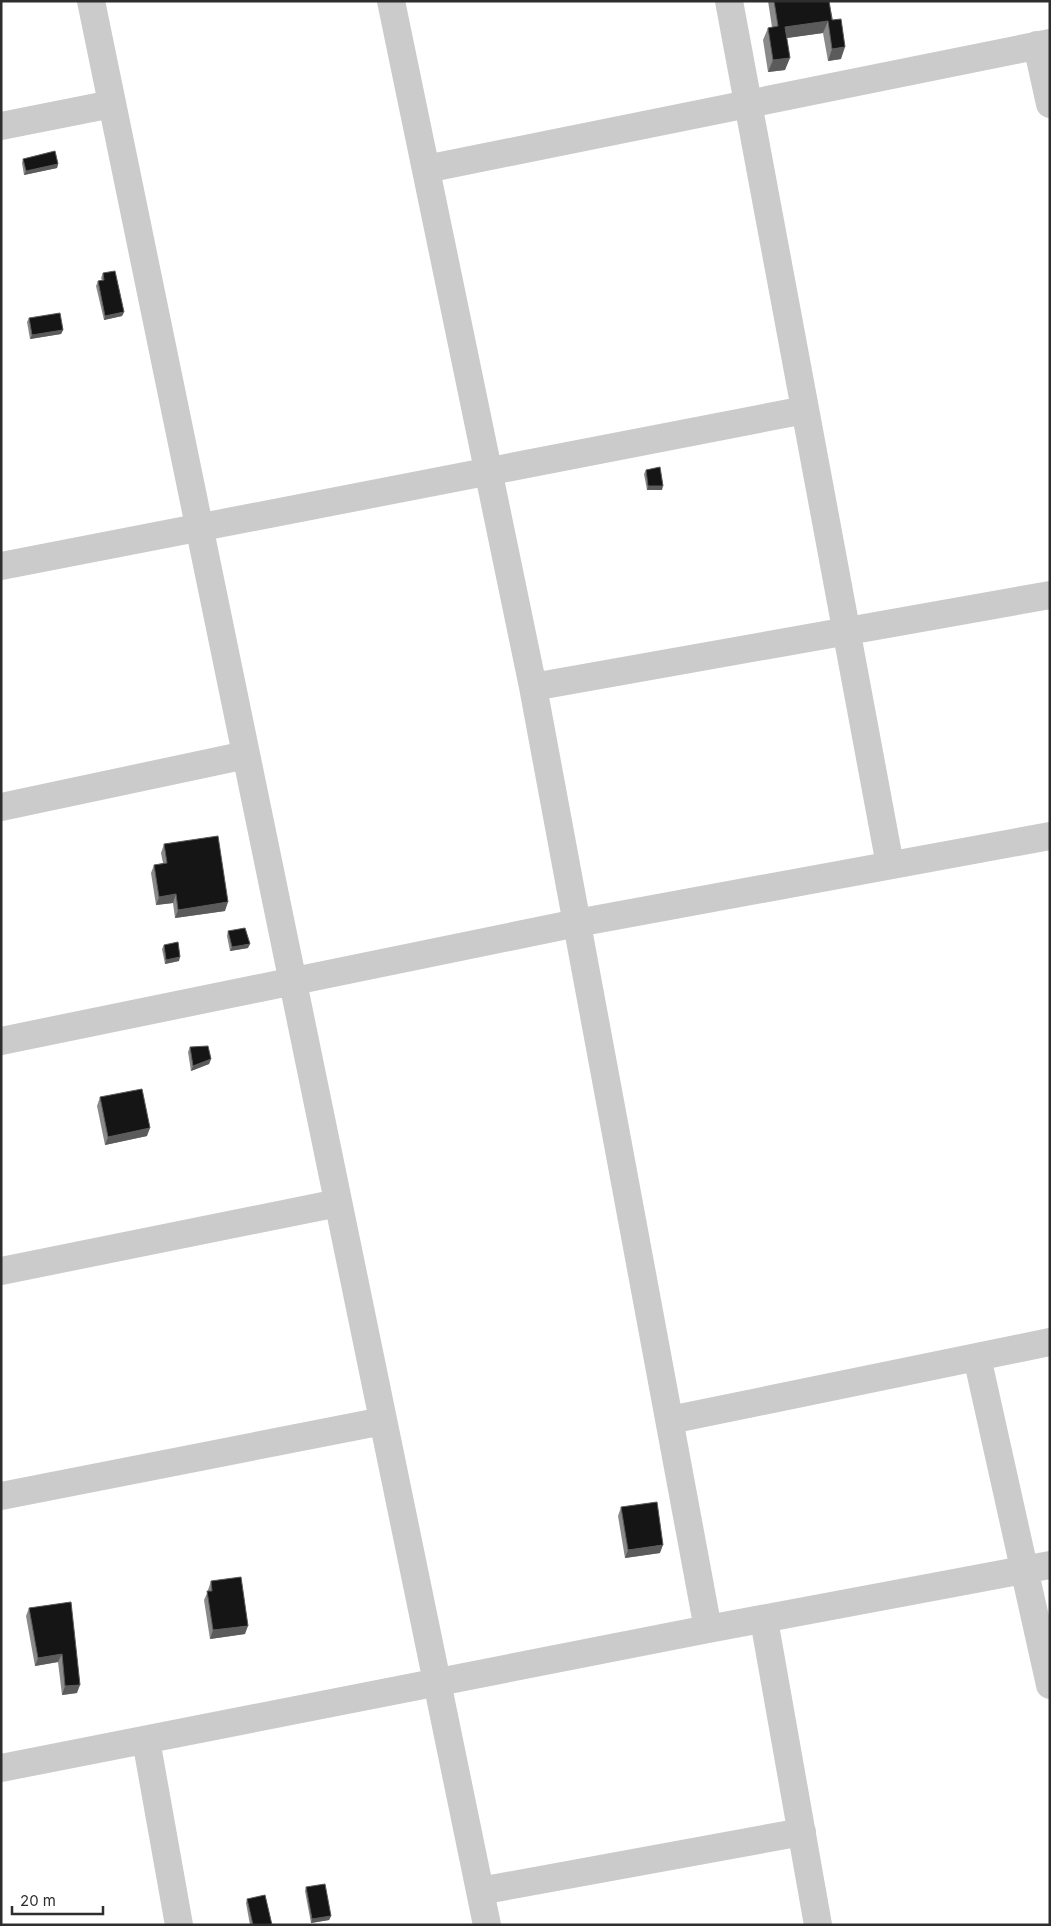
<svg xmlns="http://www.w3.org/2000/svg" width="1051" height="1926" font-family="Inter,sans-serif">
  <rect width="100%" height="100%" fill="#fff"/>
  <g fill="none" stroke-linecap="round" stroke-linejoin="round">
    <!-- minor -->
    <path stroke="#cbcbcb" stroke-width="28" d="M91 1 487 1925
      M391 1 533 687 708 1629
      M729 1 890 865
      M1037 45 1050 104
      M1 126 112 104
      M426 169 1050 43
      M1 566 805 410
      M533 687 1050 595
      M1 807 246 755
      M1 1041 577 923 1050 836
      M1 1271 338 1203
      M977 1357 1050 1685
      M670 1420 1050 1342
      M1 1496 383 1421
      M764 1620 818 1925
      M146 1740 179 1925
      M1 1768 708 1629 1050 1565
      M480 1891 802 1832"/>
  </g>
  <!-- wall -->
  <path fill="#8a8a8a" d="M768 1H829L841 59 828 61 823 33 786 38 785 70 768 72 763 40 768 28 772 27Z
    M23 159 58 164 57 168 24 175 22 163Z
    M103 273 124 312 122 316 104 320 96 286 98 281 102 280 101 278Z
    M29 318 63 330 61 334 30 339 27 322Z
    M646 470 662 490H647L644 474Z
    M164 844 225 911 175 918 173 903 156 905 151 873 154 865 163 863 161 853Z
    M228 931 248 948 230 951 227 936Z
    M164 945 179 961 165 964 162 949Z
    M190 1047 211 1059 209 1064 191 1071 188 1052Z
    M100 1097 147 1136 105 1145 97 1106Z
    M621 1507 660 1553 625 1558 618 1516Z
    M211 1581 245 1634 210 1639 204 1600 208 1591V1590Z
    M71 1602 77 1693 62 1695 58 1662 35 1666 26 1616 29 1608Z
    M306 1887 331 1916 329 1920 311 1923 305 1891Z
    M247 1899 272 1925H250L246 1903Z"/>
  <!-- shaded-wall -->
  <path fill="#5b5b5b" d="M828 21 823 33 780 39 785 27Z
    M845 47 841 59 828 61 832 49Z
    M790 58 785 70 768 72 773 60Z
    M58 164 57 168 24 175 26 171Z
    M124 312 122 316 104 320 105 316Z
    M63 330 61 334 30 339 32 335Z
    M648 486H663L662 490H647Z
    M176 894 173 903 156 905 159 897Z
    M228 902 225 911 175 918 178 910Z
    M250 944 248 948 230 951 232 947Z
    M180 957 179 961 165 964 166 960Z
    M211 1059 209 1064 191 1071 193 1066Z
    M150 1128 147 1136 105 1145 108 1137Z
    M663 1545 660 1553 625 1558 628 1550Z
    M248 1626 245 1634 210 1639 213 1630Z
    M62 1654 58 1662 35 1666 38 1658Z
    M80 1685 77 1693 62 1695 65 1686Z
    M331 1916 329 1920 311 1923 312 1919Z"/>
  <!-- building -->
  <path fill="#151515" stroke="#5b5b5b" d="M774 1H829L832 20 841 19 845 47 832 49 828 21 785 27 790 58 773 60 768 28 778 26Z
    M55 151 58 164 26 171 23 159Z
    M115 271 124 312 105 316 98 281 104 280 103 273Z
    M60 313 63 330 32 335 29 318Z
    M660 467 663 486H648L646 470Z
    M218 836 228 902 178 910 176 894 159 897 154 865 167 863 164 844Z
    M245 928 250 944 232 947 228 931Z
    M178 942 180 957 166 960 164 945Z
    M208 1046 211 1059 193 1066 190 1047Z
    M142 1089 150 1128 108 1137 100 1097Z
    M657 1502 663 1545 628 1550 621 1507Z
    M241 1577 248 1626 213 1630 207 1591H212L211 1581Z
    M71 1602 80 1685 65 1686 62 1654 38 1658 29 1608Z
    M325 1884 331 1916 312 1919 306 1887Z
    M265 1895 272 1925H253L247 1899Z"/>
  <!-- border -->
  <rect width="1051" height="1926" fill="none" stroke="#2e2e2e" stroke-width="5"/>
  <!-- scale -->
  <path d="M12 1906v8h91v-8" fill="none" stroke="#2e2e2e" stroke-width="2.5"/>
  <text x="20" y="1906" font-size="15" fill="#2e2e2e" stroke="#ffffff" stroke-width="4" paint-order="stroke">20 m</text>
</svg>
